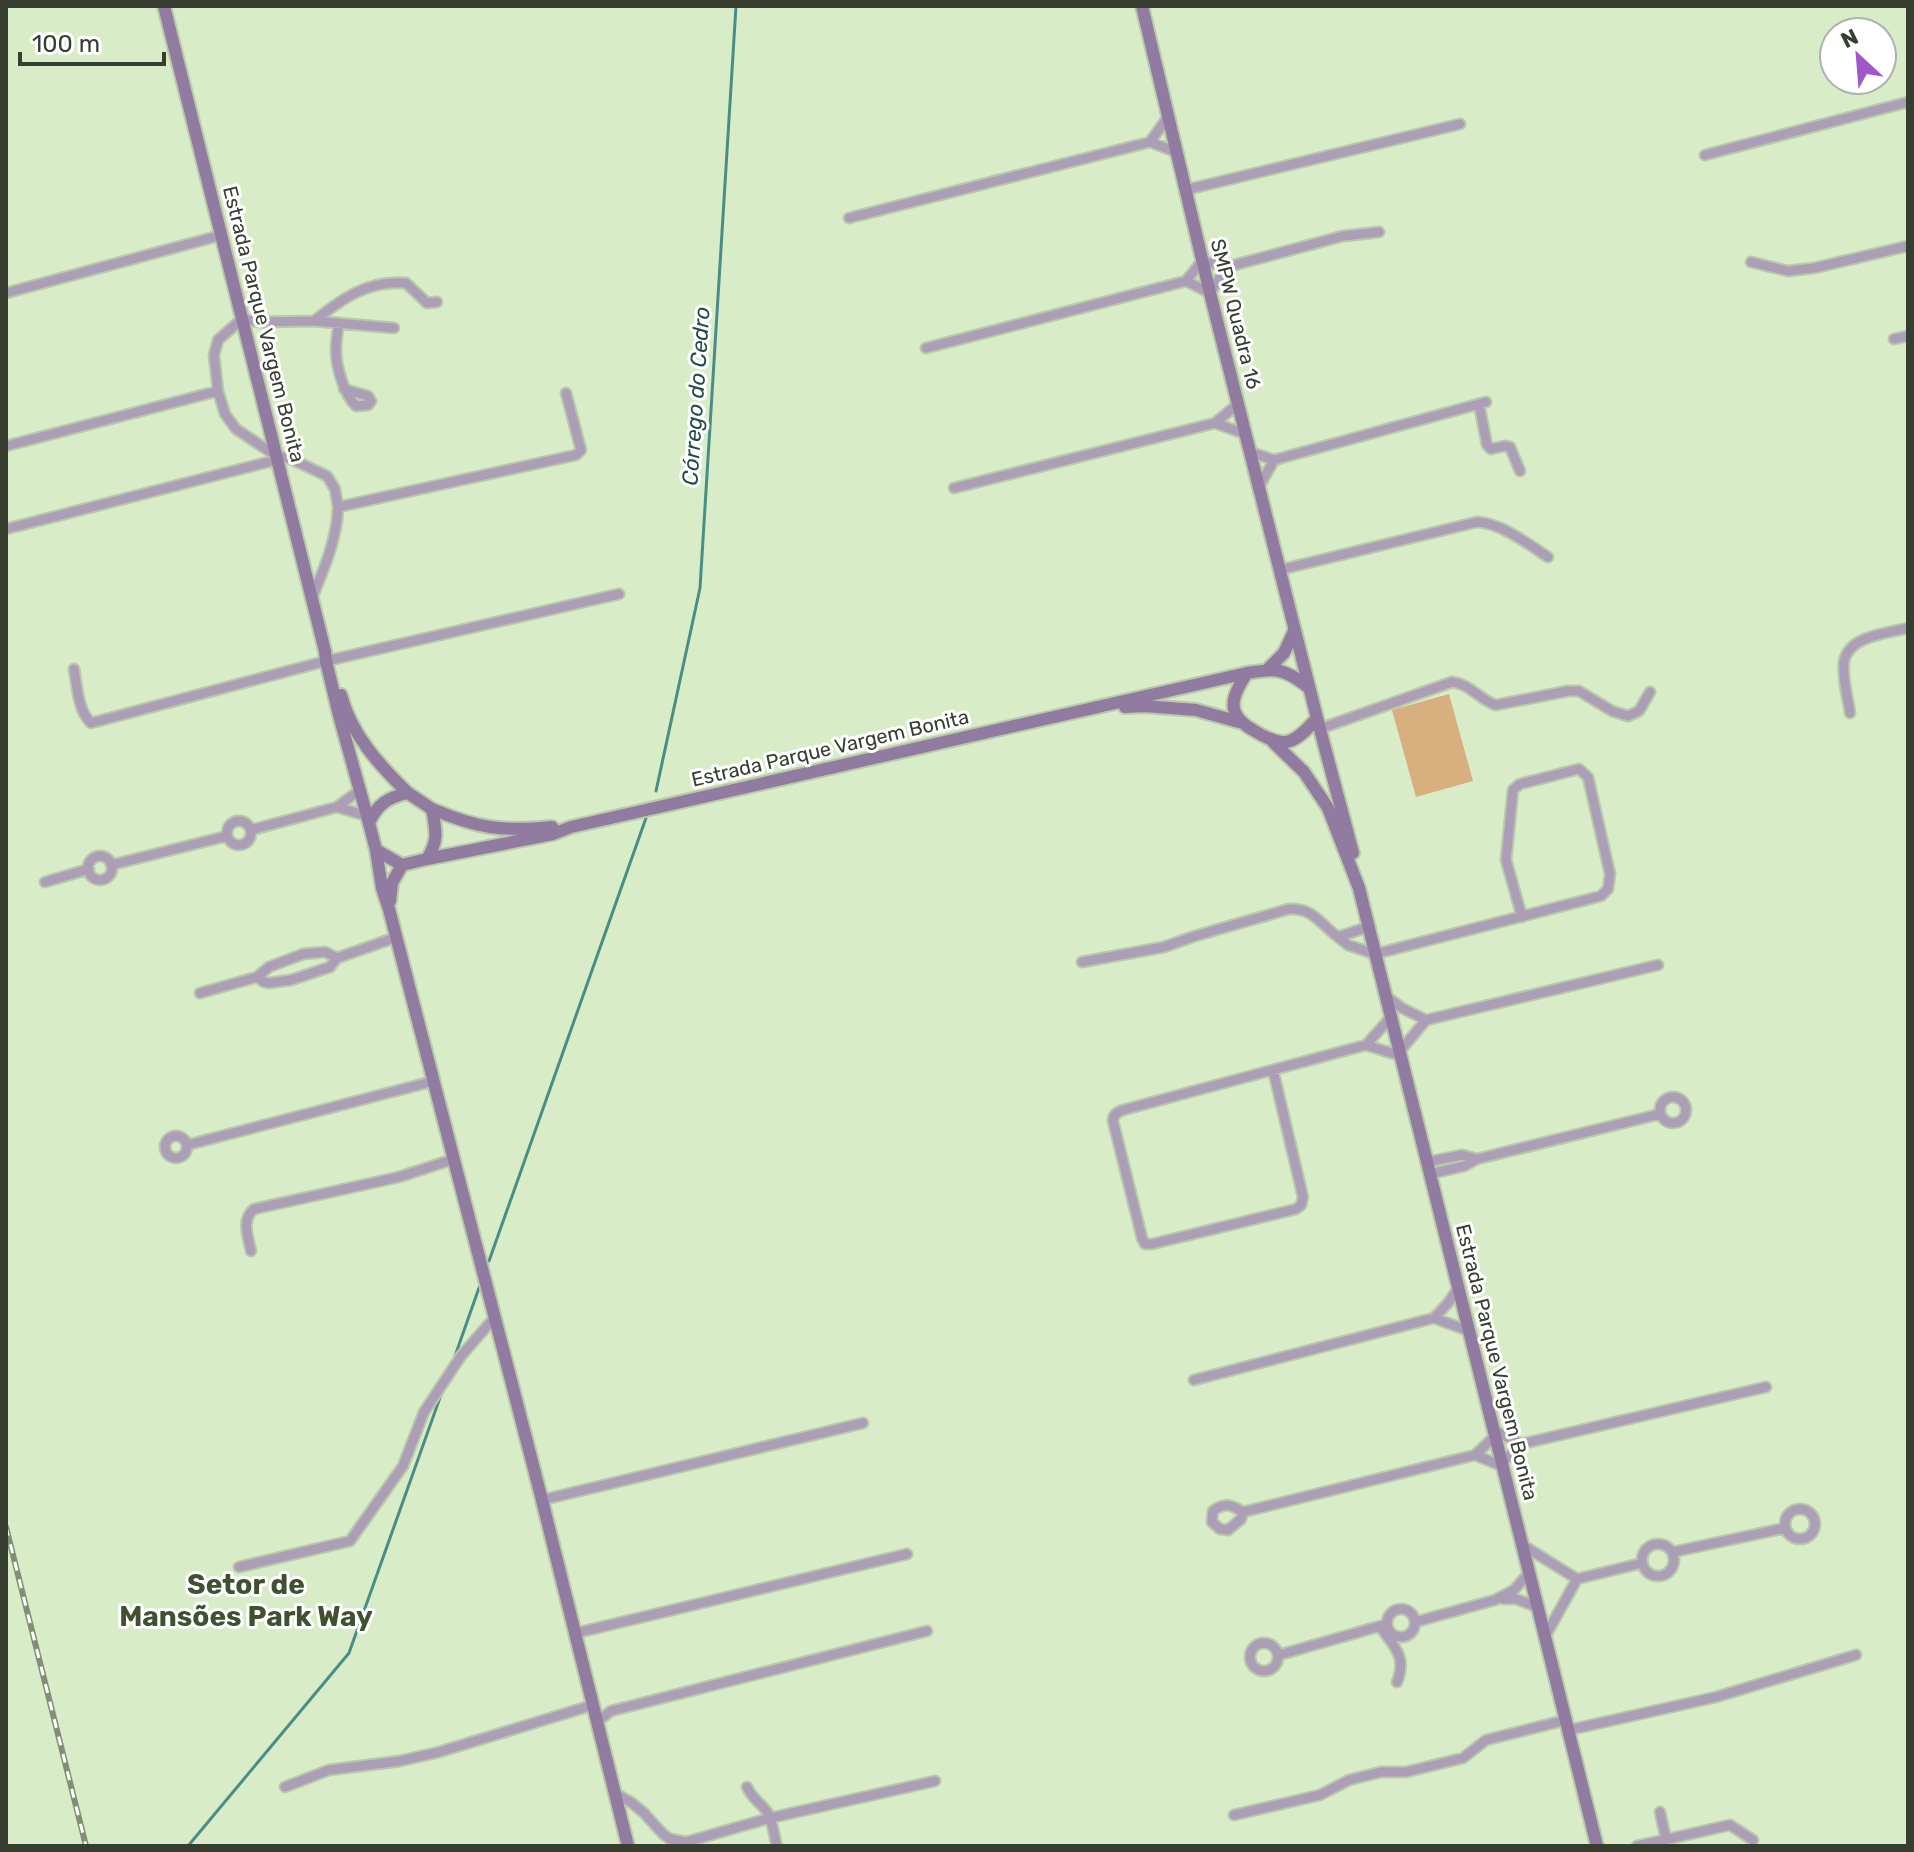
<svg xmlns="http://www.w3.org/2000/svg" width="1914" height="1852" font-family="Rubik,sans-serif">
  <rect width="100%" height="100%" fill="#d9ecc8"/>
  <!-- grass -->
  <path fill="#d8af7f" d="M1449 694 1473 781 1416 797 1392 710Z"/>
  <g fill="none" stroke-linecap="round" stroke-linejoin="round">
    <!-- stream -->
    <path stroke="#488e86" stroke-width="3" d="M656 791 700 588 736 6
      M489 1261 646 818
      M455 1356 480 1285
      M188 1846 349 1653 442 1392"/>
    <defs>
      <path id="street" d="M1150 142 1168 117
        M1705 155 1908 102
        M1185 190 1460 124
        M849 218 1150 142 1176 152
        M1751 262 1788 271 1814 268 1908 246
        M1186 281 1210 293 1227 267
        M6 293 222 235
        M314 321C343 298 368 280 406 283L427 303 437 302
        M338 323C338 332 336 341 336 350 336 367 344 394 356 406L368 405 371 401 368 396 344 389
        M394 328 314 321 261 322 242 319 218 340 214 355 218 391 225 414 236 429 275 455 291 459 327 476 335 489 338 507 576 455 581 450 566 393
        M1894 339 1908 336
        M926 348 1186 281 1202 261 1227 267 1343 236 1379 232
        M1479 404 1487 445 1491 449 1504 446 1510 447 1520 471
        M1215 423 1245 434
        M6 446 218 391
        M1250 452 1274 460 1486 402
        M1259 487 1274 460
        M954 488 1215 423 1238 404
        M6 529 276 460
        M1279 570 1477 522C1501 523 1528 544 1548 557
        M312 598C324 569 337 539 338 507
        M74 669C77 686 78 711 91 723L326 661 619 594
        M1850 713C1848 698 1842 678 1844 662 1848 636 1887 633 1908 628
        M1319 729 1452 682C1471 684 1479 700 1496 705L1568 691H1579L1612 711 1628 716 1639 711 1650 692
        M337 807 367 816
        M227 833a12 12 0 1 1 24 0a12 12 0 1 1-24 0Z
        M251 830 337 807 360 790
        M88 868a12 12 0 1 1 24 0a12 12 0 1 1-24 0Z
        M111 865 227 836
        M45 882 89 869
        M1338 937 1348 945 1375 954 1601 896 1608 889 1610 874 1588 777 1579 769 1520 784 1513 790 1506 860 1522 917
        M1082 962 1164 947 1195 936 1289 909C1314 908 1320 924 1338 937L1368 927
        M257 977 264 982 269 983 291 980 330 967 337 958
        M200 993 257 977 269 967 303 954 325 952 337 958 397 937
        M1386 996 1402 1008 1426 1020
        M1366 1045 1391 1017
        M1400 1051 1426 1020 1658 965
        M1273 1070 1303 1197 1301 1205 1296 1209 1152 1244H1145L1142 1238 1113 1121C1113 1115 1117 1112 1123 1110L1366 1045 1401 1056
        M1660 1110a13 13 0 1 1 26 0a13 13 0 1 1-26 0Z
        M165 1147a11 11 0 1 1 22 0a11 11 0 1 1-22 0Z
        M187 1145 434 1081
        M1427 1162 1462 1155 1477 1159
        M1430 1174 1464 1166 1477 1159 1660 1114
        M251 1251C248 1236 241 1220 254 1209L399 1177 454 1159
        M1434 1318 1469 1331
        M1194 1380 1434 1318 1449 1302 1458 1288
        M1494 1430 1521 1444
        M1475 1455 1502 1466
        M1502 1463 1521 1444 1766 1387
        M542 1500 863 1423
        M1785 1524a15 15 0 1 1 30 0a15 15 0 1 1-30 0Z
        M1243 1512 1241 1519 1228 1530 1220 1529 1212 1522 1213 1511C1224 1502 1232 1505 1243 1512L1475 1455 1495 1436
        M1642 1560a16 16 0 1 1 32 0a16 16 0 1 1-32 0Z
        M1521 1544 1577 1579 1642 1563
        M1673 1552 1785 1528
        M239 1567 350 1541 403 1466 424 1412 461 1356 495 1317
        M1503 1599H1516L1537 1607
        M1387 1623a14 14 0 1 1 28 0a14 14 0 1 1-28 0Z
        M1415 1622 1495 1600 1514 1590 1529 1573
        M1381 1628C1395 1647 1407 1658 1397 1682
        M576 1633 907 1554
        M1546 1635 1577 1579
        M1250 1657a14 14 0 1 1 28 0a14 14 0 1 1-28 0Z
        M1279 1655 1387 1624
        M597 1722 611 1711 927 1631
        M1569 1730 1716 1697 1856 1655
        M285 1787 329 1770 400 1761 439 1752 593 1705
        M747 1787C752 1799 762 1804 768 1813 773 1823 774 1836 777 1846
        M616 1794 632 1803 644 1813 663 1834 670 1839 686 1842 770 1818 935 1781
        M1660 1812 1666 1839
        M1234 1815 1320 1795 1349 1780 1381 1772H1406L1463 1758 1486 1740 1566 1720
        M1637 1846 1730 1825 1753 1840"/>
      <path id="secondary" d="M164 6 325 651 326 661 340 719 369 823
        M1142 6 1210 293 1317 718C1293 746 1284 749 1253 730 1225 714 1231 697 1247 673 1276 668 1284 668 1308 687
        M1267 670 1284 653 1294 631
        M341 695C351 734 379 765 408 793
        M1125 707 1144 706 1196 710 1239 722
        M1317 718 1353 853
        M1273 742 1304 772 1328 808 1359 888 1597 1846
        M432 809C477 828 502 832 552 827
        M376 850 382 888 389 909 542 1500 628 1846
        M427 859 553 834 571 827 1247 673
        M390 901 392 883 402 865 427 859C439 840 436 831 432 809L408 793C389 797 377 804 369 823L376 850 402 865"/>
    </defs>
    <!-- street casing -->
    <use href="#street" stroke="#b9c9aa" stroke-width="13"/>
    <!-- secondary casing -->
    <use href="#secondary" stroke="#b9c9aa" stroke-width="16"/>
    <!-- street -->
    <use href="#street" stroke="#ad9eb8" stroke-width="9"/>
    <!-- secondary -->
    <use href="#secondary" stroke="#917ba1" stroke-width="12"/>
    <defs>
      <path id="rail" d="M6 1527 86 1846"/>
    </defs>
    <!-- rail casing -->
    <use href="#rail" stroke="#828e76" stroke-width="6"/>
    <!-- rail -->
    <use href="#rail" stroke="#fff" stroke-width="3" stroke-dasharray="9" stroke-linecap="butt"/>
  </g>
  <g text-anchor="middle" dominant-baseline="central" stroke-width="6" stroke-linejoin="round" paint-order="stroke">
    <!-- street labels -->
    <g font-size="20" fill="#373e30" stroke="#fff">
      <text transform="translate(1236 314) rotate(76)">SMPW Quadra 16</text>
      <text transform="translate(264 324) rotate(76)">Estrada Parque Vargem Bonita</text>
      <text transform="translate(830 748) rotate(-13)">Estrada Parque Vargem Bonita</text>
      <text transform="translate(1497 1362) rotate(76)">Estrada Parque Vargem Bonita</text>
    </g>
    <!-- water labels -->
    <g font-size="22" font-style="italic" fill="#214c4a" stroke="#fff">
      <text transform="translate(696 396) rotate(-86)">Córrego do Cedro</text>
    </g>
    <!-- district labels -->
    <g font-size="28" font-weight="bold" fill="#405031" stroke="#fff">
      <text x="246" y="1584">Setor de<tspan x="246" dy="32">Mansões Park Way</tspan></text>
    </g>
  </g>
  <!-- border -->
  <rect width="1914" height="1852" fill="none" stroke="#373e30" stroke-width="16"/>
  <!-- north arrow -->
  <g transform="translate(1858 56) rotate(334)"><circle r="38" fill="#ffffff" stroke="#afb2ac" stroke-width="2"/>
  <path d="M0-6L14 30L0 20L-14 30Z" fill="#9f57cb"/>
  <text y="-12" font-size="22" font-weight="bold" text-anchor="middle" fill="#373e30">N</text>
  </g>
  <!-- scale -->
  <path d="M20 52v12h144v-12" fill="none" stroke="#373e30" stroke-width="4"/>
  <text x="32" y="52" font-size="24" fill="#373e30" stroke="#ffffff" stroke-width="6" paint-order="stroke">100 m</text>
</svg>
